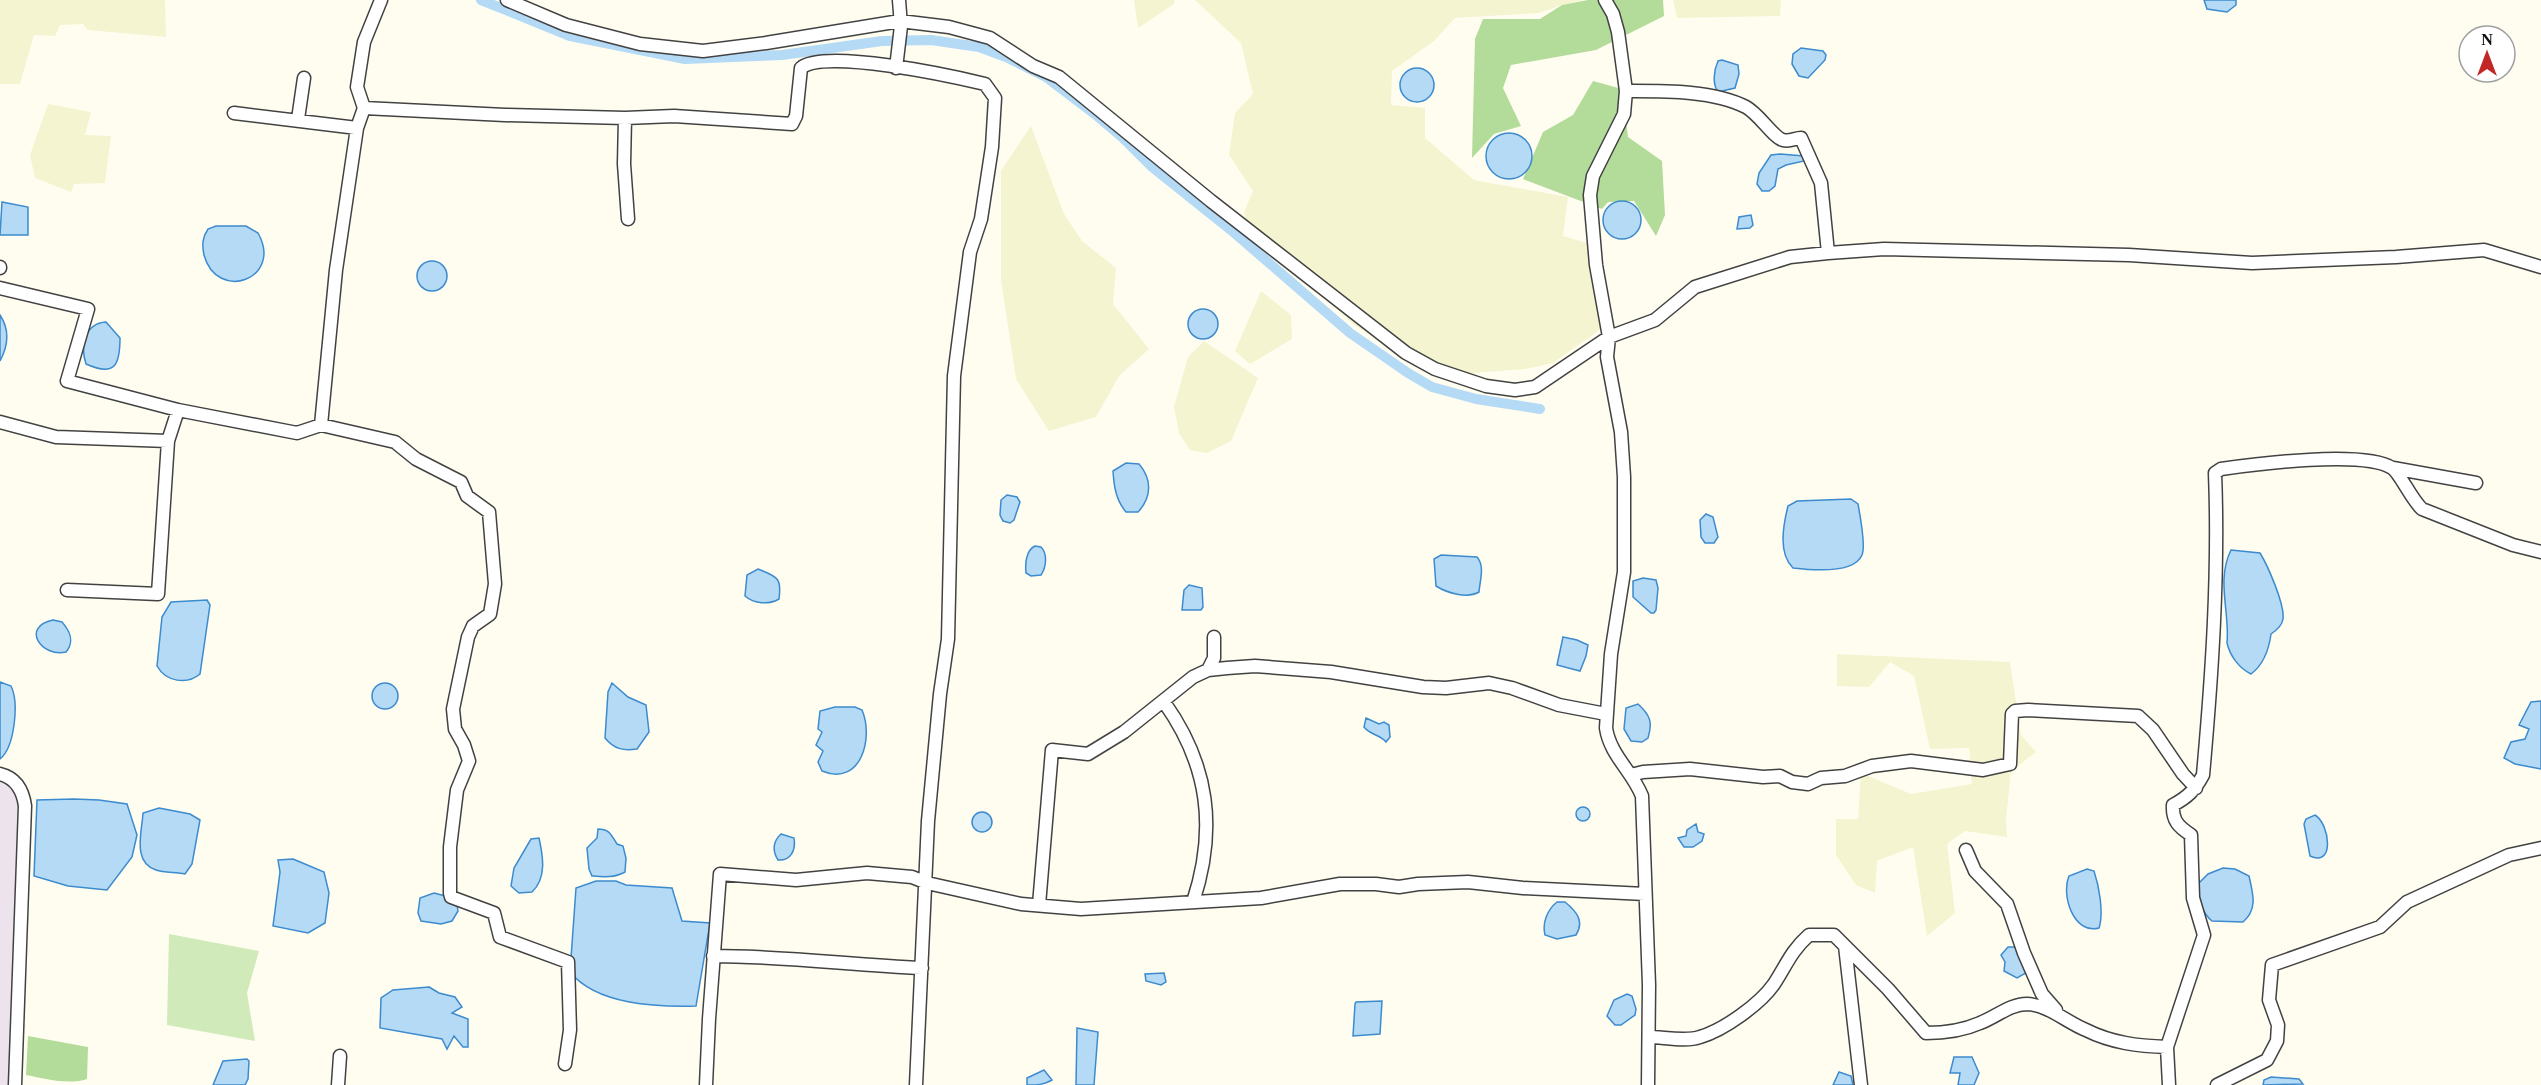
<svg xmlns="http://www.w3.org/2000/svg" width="2541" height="1085" font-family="'Times New Roman',serif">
  <rect width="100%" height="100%" fill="#fffdf0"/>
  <!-- industrial -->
  <path fill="#ede3ed" d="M0 780 11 785 20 797 9 1085H0Z"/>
  <!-- farmland -->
  <path fill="#f5f4d0" d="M0 0H165L166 37 88 30 83 24 60 25 55 36 34 35 20 84H0Z
    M1134 0H1175L1174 4 1138 28Z
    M1195 0H1583L1562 5 1539 13 1455 18 1434 41 1392 71 1391 105 1425 108V138L1474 180 1568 197 1563 236 1587 243 1596 283 1601 329 1553 363 1525 369 1448 375 1404 357 1353 324 1301 275 1252 240 1244 212 1253 191 1229 155 1235 113 1253 94 1241 43Z
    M1673 0H1781L1780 16 1677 18Z
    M48 104 91 112 85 135 111 136 105 183 74 184 71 192 35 178 30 155Z
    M1031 126 1064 214 1082 241 1116 268 1113 304 1149 349 1119 376 1096 417 1049 431 1016 379 1001 280V171Z
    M1261 291 1291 315 1292 339 1250 364 1235 351Z
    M1204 341 1258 378 1231 441 1207 453 1190 450 1179 433 1174 407 1188 357Z
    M1837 654 2010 662 2021 735 2036 752 2011 771 2006 819 2007 837 1965 831 1947 844 1955 913 1927 936 1913 847 1877 861 1875 893 1856 885 1836 855V819H1858L1861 773 1911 794 1972 784 1969 748 1930 749 1914 676 1890 662 1869 687 1837 686Z"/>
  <!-- green -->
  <path fill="#d0eaba" d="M169 934 259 951 247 993 255 1041 167 1025Z"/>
  <!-- forest -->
  <path fill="#b3db99" d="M1588 0H1663L1664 16 1596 50 1511 65 1503 88 1521 126 1494 134 1472 158 1475 39 1483 19H1540L1562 5Z
    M1593 81 1622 89 1628 137 1662 161 1665 215 1656 236 1634 201 1608 202 1602 209 1523 179 1543 132 1573 115Z
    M28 1036 88 1047 87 1079C69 1085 46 1079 26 1075Z"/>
  <!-- water -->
  <path fill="#b5daf6" stroke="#3c8bce" stroke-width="1.5" d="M2204 0H2236V5L2227 12 2207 9Z
    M1801 48 1823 51 1826 55 1825 60 1808 78 1799 76 1792 64 1793 54Z
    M1722 60 1738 65 1739 74 1735 88 1718 92C1712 84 1714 70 1718 61Z
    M1400 85a17 17 0 1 1 34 0a17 17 0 1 1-34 0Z
    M1486 156a23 23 0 1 1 46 0a23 23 0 1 1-46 0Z
    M1780 154 1804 156V161L1786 165 1778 169 1775 186 1769 191H1762L1757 184 1759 173 1771 155Z
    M1603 220a19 19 0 1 1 38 0a19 19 0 1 1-38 0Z
    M2 202 28 207V235H0Z
    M1751 215 1753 225 1750 228 1737 229 1739 217Z
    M216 226H246L258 233C284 279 217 303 204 255 202 245 202 238 208 229Z
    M417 276a15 15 0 1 1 30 0a15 15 0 1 1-30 0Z
    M1188 324a15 15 0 1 1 30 0a15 15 0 1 1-30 0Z
    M0 315C10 330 8 346 0 361Z
    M106 322 120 338C120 365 115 377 86 364 80 346 85 323 106 322Z
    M1126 463 1139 464C1152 479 1152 497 1138 512H1126C1116 500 1114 487 1113 471Z
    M1007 495 1017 497 1020 502 1014 520 1010 523 1003 521 1000 515 1001 500Z
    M1851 499 1858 504C1860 515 1866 546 1862 555 1854 574 1810 570 1793 568 1778 553 1783 526 1788 506L1797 501Z
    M1706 514 1713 517 1718 537 1714 543H1705L1701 537 1700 520Z
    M1035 546 1041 547C1048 554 1046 568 1041 575L1031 576 1026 573C1025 564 1026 550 1035 546Z
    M2231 550 2260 553C2268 566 2285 605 2283 619 2282 626 2277 630 2271 634 2269 649 2263 665 2251 674 2239 668 2230 656 2227 643 2230 612 2216 580 2231 550Z
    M1441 555 1477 557C1485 566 1480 580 1479 592 1467 599 1447 593 1436 586L1434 559Z
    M758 569C777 577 782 577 779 599 769 605 754 604 745 596L747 575Z
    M1643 578 1656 580 1658 588 1656 610 1654 613H1651L1633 597V581Z
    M1189 585 1202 588 1203 607 1201 610H1182L1184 590Z
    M207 600 210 605 200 674C187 685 166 682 157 666L162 617 171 602Z
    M53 620 62 622C70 631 75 641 66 652 42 658 20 627 53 620Z
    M1563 637 1577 640 1588 645 1586 656 1580 671 1557 665Z
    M0 682 11 686C19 702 15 747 0 759Z
    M612 683 628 697 646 705 649 732 637 749C623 751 614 749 605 738L608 692Z
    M372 696a13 13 0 1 1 26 0a13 13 0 1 1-26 0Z
    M2541 701V769L2515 764 2504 758 2511 742 2525 739 2529 729 2519 725 2531 702Z
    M1638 704C1650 715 1653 722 1648 738L1642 742 1631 741 1624 729 1626 708Z
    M835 707H855L862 710C874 738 861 787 822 771L818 762 823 751 816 745 822 732 818 729 820 711Z
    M1366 718 1379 724 1384 722 1389 725 1390 737 1386 742C1381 735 1370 735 1364 727Z
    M74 799 99 800 127 804 137 835 132 857 107 890 68 886 34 876 37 800Z
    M1576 814a7 7 0 1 1 14 0a7 7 0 1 1-14 0Z
    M159 808 190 814 200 820 192 864 185 874C176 872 164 873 156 870 132 862 142 832 143 813Z
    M972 822a10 10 0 1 1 20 0a10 10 0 1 1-20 0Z
    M2315 815C2330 824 2335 868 2310 856L2304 824 2306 819Z
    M1696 824 1698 832 1704 834 1702 841 1693 847H1684L1678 838 1686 836 1687 830Z
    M598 829C610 829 611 835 617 844L623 846 626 858 625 872C614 878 604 877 592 876L589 869 587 848 597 838Z
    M781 834 794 838C796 850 791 861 778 860 772 851 773 841 781 834Z
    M539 838C543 856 547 878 532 892L519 893 511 886 514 868 531 839Z
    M293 859 324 872 329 893 325 923 308 933 273 926 280 872 278 860Z
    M2223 868 2235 869 2249 876C2253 894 2258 909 2243 922L2212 921C2203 914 2197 898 2196 886L2208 874Z
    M2087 869 2094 871C2099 886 2104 913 2099 928 2073 935 2061 894 2069 876Z
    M596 881H616L626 885 672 888 682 921 710 923 696 1006C656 1007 597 1005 570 972L576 888Z
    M434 893 449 897 457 905 458 911 452 921 441 924 421 921 418 913 420 898Z
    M1557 902H1565C1576 911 1585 921 1576 935L1557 939 1545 935C1542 923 1547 910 1557 902Z
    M2008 947H2015L2022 958 2026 973 2017 978 2004 971 2005 962 2001 955Z
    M1164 973 1166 982 1161 985 1146 981 1145 974Z
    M429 987 439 993 455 997 462 1007 452 1013 468 1019V1047H463L454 1036 447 1049 442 1039 380 1028 381 998 393 990Z
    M1627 994 1632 996 1636 1009 1635 1015 1621 1025H1615L1607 1016 1614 1000Z
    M1382 1001 1380 1034 1353 1036 1355 1004 1356 1002Z
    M1077 1028 1098 1032 1094 1085H1076Z
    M1954 1057H1972L1979 1073 1974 1085H1958L1960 1073H1950Z
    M247 1059 249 1061 248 1079 245 1085H213L223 1061Z
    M1044 1070 1052 1080C1044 1085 1037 1085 1027 1085V1078Z
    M1839 1072 1851 1076 1853 1085H1833Z
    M2271 1077 2299 1079 2303 1084 2263 1085 2264 1080Z"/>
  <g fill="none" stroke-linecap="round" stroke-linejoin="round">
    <!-- canal -->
    <path stroke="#b5daf6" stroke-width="10" d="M481 0 570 36 685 59 782 55 882 41 931 40 979 47 1006 57 1046 77 1096 115 1123 138 1151 166 1231 230 1350 333 1408 373 1432 387 1476 399 1540 409"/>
    <defs>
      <path id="minor" d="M381 0 364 42 357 87 364 108 505 115 625 118 674 116 792 124 796 116 801 68C823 48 952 76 985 84L995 98 992 147 981 219 970 252 954 376 948 639 940 694 928 821 916 1085
        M507 0 566 25 640 44 703 51 766 43 900 21 949 27 990 38 1033 66 1059 77 1211 201 1406 353 1435 369 1486 386 1515 390 1535 387 1609 337 1655 320 1695 287 1790 257 1828 253 1884 249 2129 255 2252 263 2396 257 2484 250 2541 267
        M1605 0 1613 14 1618 32 1626 91 1624 114 1593 176 1590 195 1596 265 1609 337 1607 357 1621 432 1624 477V572L1611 654 1606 728C1610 755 1632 771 1642 796L1649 985 1648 1085
        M896 68 901 26 899 0
        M1626 91C1663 91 1713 90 1746 107 1759 114 1774 138 1783 140 1790 142 1795 138 1801 138L1821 183 1828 253
        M234 113 357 128
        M625 118 624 164 628 219
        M298 119 304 78
        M0 267V268
        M0 288 88 309 67 381 178 410
        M0 422 56 437 168 441
        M321 425 395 442 416 459 461 482 467 496 489 512 495 584 490 614 473 626 468 637 453 709 455 729 464 745 469 761 457 790 450 847V893L451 897 494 913 500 937 568 962 570 1030 565 1064
        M2393 468 2476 483
        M67 590 158 594 168 441 178 410 297 433 321 425 336 270 357 128 364 108
        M1208 670 1214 658V637
        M1164 702C1209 765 1217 829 1193 902
        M0 774C16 778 23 791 25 806L15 1085
        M1631 775 1643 772 1690 769 1763 777 1780 776 1792 782 1808 784 1821 778 1845 776 1872 766 1911 761 1983 770 2010 764 2012 714 2015 711 2028 710 2138 716 2153 730 2183 774 2196 788
        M1966 850 1975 871 2007 904 2024 953 2042 994 2056 1010
        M1039 905 1052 750 1088 754 1124 732 1193 677 1208 670 1227 668 1255 666 1331 672 1423 687 1446 688 1489 683 1512 688 1559 705 1606 714
        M1845 946 1861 1085
        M713 956C783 956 852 965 922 968
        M1649 1037C1663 1037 1686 1042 1700 1037 1724 1030 1760 1004 1774 984 1787 964 1791 951 1809 935H1834L1888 989 1926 1033C1946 1033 1962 1031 1980 1023 1996 1017 2010 1004 2027 1004 2049 1005 2066 1022 2086 1030 2112 1043 2138 1046 2167 1047
        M338 1085 340 1056
        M706 1085 709 1019 720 874 796 880 867 873 912 877 927 883 1021 904 1081 909 1261 898 1340 884H1376L1399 887 1418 884 1468 882 1523 888 1645 894
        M2169 1085 2167 1047 2204 935 2193 898 2191 835C2179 827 2172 821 2173 805 2188 797 2195 790 2203 775 2212 675 2219 573 2215 473L2221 469C2256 464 2364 450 2392 468 2400 473 2411 499 2422 509L2513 545 2541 552
        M2217 1085 2267 1060 2277 1041 2278 1025 2269 1000 2272 965 2380 927 2407 902 2509 855 2541 848"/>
    </defs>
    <!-- minor casing -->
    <use href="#minor" stroke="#424242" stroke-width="15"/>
    <!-- minor -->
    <use href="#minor" stroke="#fff" stroke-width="12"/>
  </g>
  <!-- north arrow -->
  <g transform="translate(2487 54)"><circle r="28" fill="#ffffff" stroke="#9f9f9f" stroke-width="1.5"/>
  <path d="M0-4.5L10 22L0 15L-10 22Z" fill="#c02726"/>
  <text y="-9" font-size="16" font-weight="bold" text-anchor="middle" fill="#0f0f0f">N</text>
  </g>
</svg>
